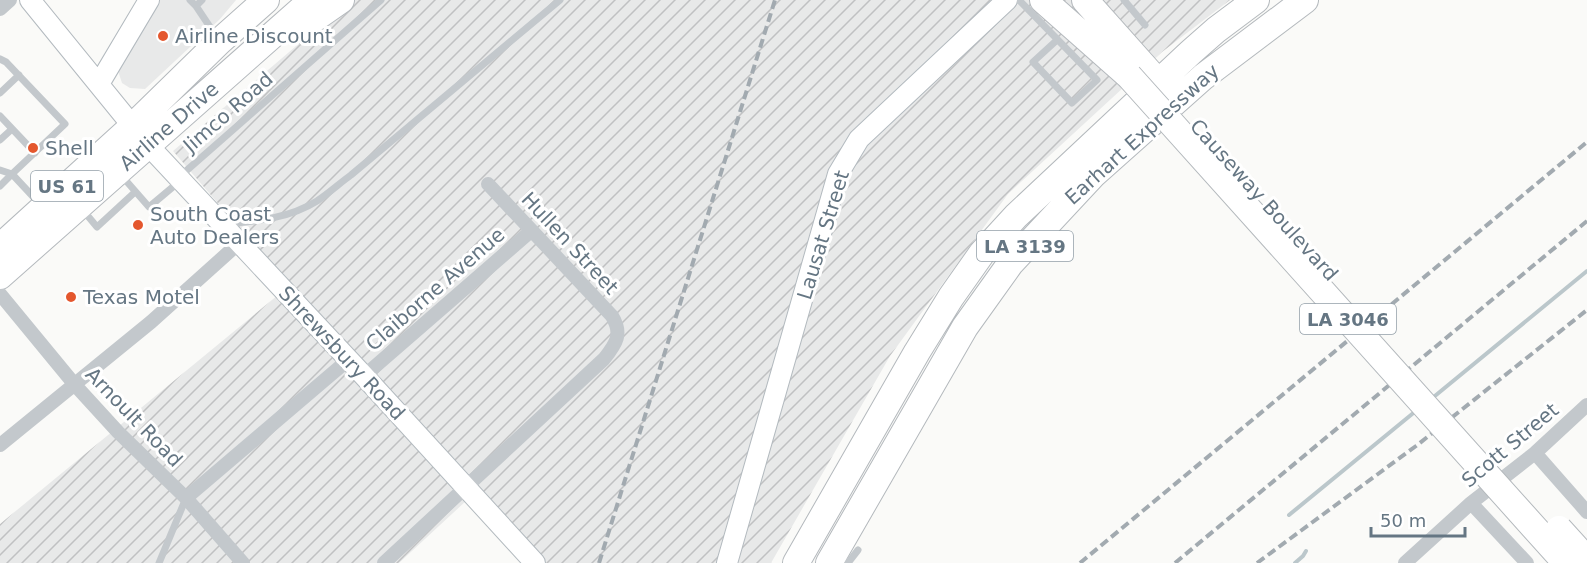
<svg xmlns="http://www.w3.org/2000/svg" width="1587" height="563" font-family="'DejaVu Sans',sans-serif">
  <defs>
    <pattern id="industrial-furrows" width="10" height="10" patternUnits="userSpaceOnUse" patternTransform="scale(1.5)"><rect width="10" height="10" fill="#e8e9e9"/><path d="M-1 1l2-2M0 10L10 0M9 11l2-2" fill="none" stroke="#c0c1c2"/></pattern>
  </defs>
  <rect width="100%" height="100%" fill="#fafaf8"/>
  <!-- built -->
  <path fill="#e8e9e9" d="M158 0H236L220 19 145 89 130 88 122 83 118 71Z"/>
  <!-- industrial -->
  <path fill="url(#industrial-furrows)" d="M350 0H1230L1162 52 1008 194 890 356 771 563H529L466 501 399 563H0V524L289 286 173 151Z"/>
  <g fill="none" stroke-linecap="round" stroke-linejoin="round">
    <!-- stream -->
    <path stroke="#bbc7cb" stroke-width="4" d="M1430 400 1587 271
      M1289 515 1417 410
      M1295 563 1303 556 1306 551"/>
    <defs>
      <path id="secondary" d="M30 0 148 145 364 376 535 563
        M99 84 149 0
        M727 563 838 174 859 139 1007 0"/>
      <path id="highway" d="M1043 0 1129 76
        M1085 0 1150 73
        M298 30 341 0
        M0 247 133 126 220 41 266 0
        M0 276 312 0
        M796 563 917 352 951 297 982 253 1016 216 1191 52 1216 30 1256 0
        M829 563 965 327 1010 264 1094 174 1203 77 1305 0"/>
    </defs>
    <!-- secondary casing -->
    <use href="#secondary" stroke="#b3babf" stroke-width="22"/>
    <!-- highway casing -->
    <use href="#highway" stroke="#b4b9bd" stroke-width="28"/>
    <!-- lane -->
    <path stroke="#c3c8cc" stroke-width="7" d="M190 0 196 6 202 0
      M1019 0 1097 80 1072 103 1033 62 1057 40
      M1124 0 1145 25
      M196 6 216 36
      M0 59 6 62 65 124 12 174 39 203
      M0 93 19 75
      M0 116 35 153
      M0 140 12 129
      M0 170 12 174 0 186
      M121 175 149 207 174 186 178 178 381 0
      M82 209 97 227 135 192
      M227 224C258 221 290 218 317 201 329 193 340 183 351 175L560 0
      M159 563 186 498
      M848 563 858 550"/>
    <!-- street -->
    <path stroke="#c3c8cc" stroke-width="14" d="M0 9 10 0
      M0 294 75 385 118 432 186 498 243 563
      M364 376 531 231
      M0 445 151 322 239 243
      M1535 453 1587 512
      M186 498 348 360
      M1471 503 1527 563
      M384 563 604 359C616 344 623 334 612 316L488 184
      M1405 563 1471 503 1535 453 1587 405"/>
    <!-- secondary -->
    <use href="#secondary" stroke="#fff" stroke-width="20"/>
    <!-- highway -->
    <use href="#highway" stroke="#fff" stroke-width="26"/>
    <!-- rail -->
    <path stroke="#a2aab0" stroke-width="4" stroke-dasharray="9 4.5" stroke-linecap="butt" d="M599 563 775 0
      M1080 563 1587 142
      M1175 563 1587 221
      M1257 563 1416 446 1587 310"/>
    <defs>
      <path id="highway-bridge" d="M1129 76 1566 563
        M1559 529 1587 560"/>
    </defs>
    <!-- highway-bridge casing -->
    <use href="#highway-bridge" stroke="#b4b9bd" stroke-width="28" stroke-linecap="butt"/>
    <!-- highway-bridge -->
    <use href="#highway-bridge" stroke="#fff" stroke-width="26"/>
  </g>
  <!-- markers -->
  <g fill="#e4572e" stroke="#fff" stroke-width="2">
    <circle cx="163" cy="36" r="6"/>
    <circle cx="33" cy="148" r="6"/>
    <circle cx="138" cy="225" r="6"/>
    <circle cx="71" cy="297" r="6"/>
  </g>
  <g text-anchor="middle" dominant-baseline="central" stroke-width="6" stroke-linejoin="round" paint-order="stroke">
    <!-- shield labels -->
    <g fill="#fff" stroke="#939fa8" stroke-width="1.5">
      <rect x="31" y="171" width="72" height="30" rx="4.5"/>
      <rect x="977" y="231" width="96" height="30" rx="4.5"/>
      <rect x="1300" y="304" width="96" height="30" rx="4.5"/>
    </g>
    <g font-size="18" font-weight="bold" fill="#657683">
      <text x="67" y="186">US 61</text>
      <text x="1025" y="246">LA 3139</text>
      <text x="1348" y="319">LA 3046</text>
    </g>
    <!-- poi labels -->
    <g font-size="20" fill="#657683" stroke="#fff" text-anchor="start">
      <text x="175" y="36">Airline Discount</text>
      <text x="45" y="148">Shell</text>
      <text x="150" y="214">South Coast<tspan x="150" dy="23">Auto Dealers</tspan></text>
      <text x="83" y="297">Texas Motel</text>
    </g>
    <!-- street labels -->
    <g font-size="20" fill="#657683" stroke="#fff">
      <text transform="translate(228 112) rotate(-41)">Jimco Road</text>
      <text transform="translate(169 126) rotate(-41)">Airline Drive</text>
      <text transform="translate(1142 134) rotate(-42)">Earhart Expressway</text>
      <text transform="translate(1264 200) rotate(48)">Causeway Boulevard</text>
      <text transform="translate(823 235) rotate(-73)">Lausat Street</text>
      <text transform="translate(570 243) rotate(47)">Hullen Street</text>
      <text transform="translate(435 289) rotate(-41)">Claiborne Avenue</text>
      <text transform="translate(342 353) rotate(47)">Shrewsbury Road</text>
      <text transform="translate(134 417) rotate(46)">Arnoult Road</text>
      <text transform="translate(1510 445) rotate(-40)">Scott Street</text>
    </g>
  </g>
  <!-- scale -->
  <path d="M1371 527v9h94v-9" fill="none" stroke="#657683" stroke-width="3"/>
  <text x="1380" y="527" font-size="18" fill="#657683" stroke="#ffffff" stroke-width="4.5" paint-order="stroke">50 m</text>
</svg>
